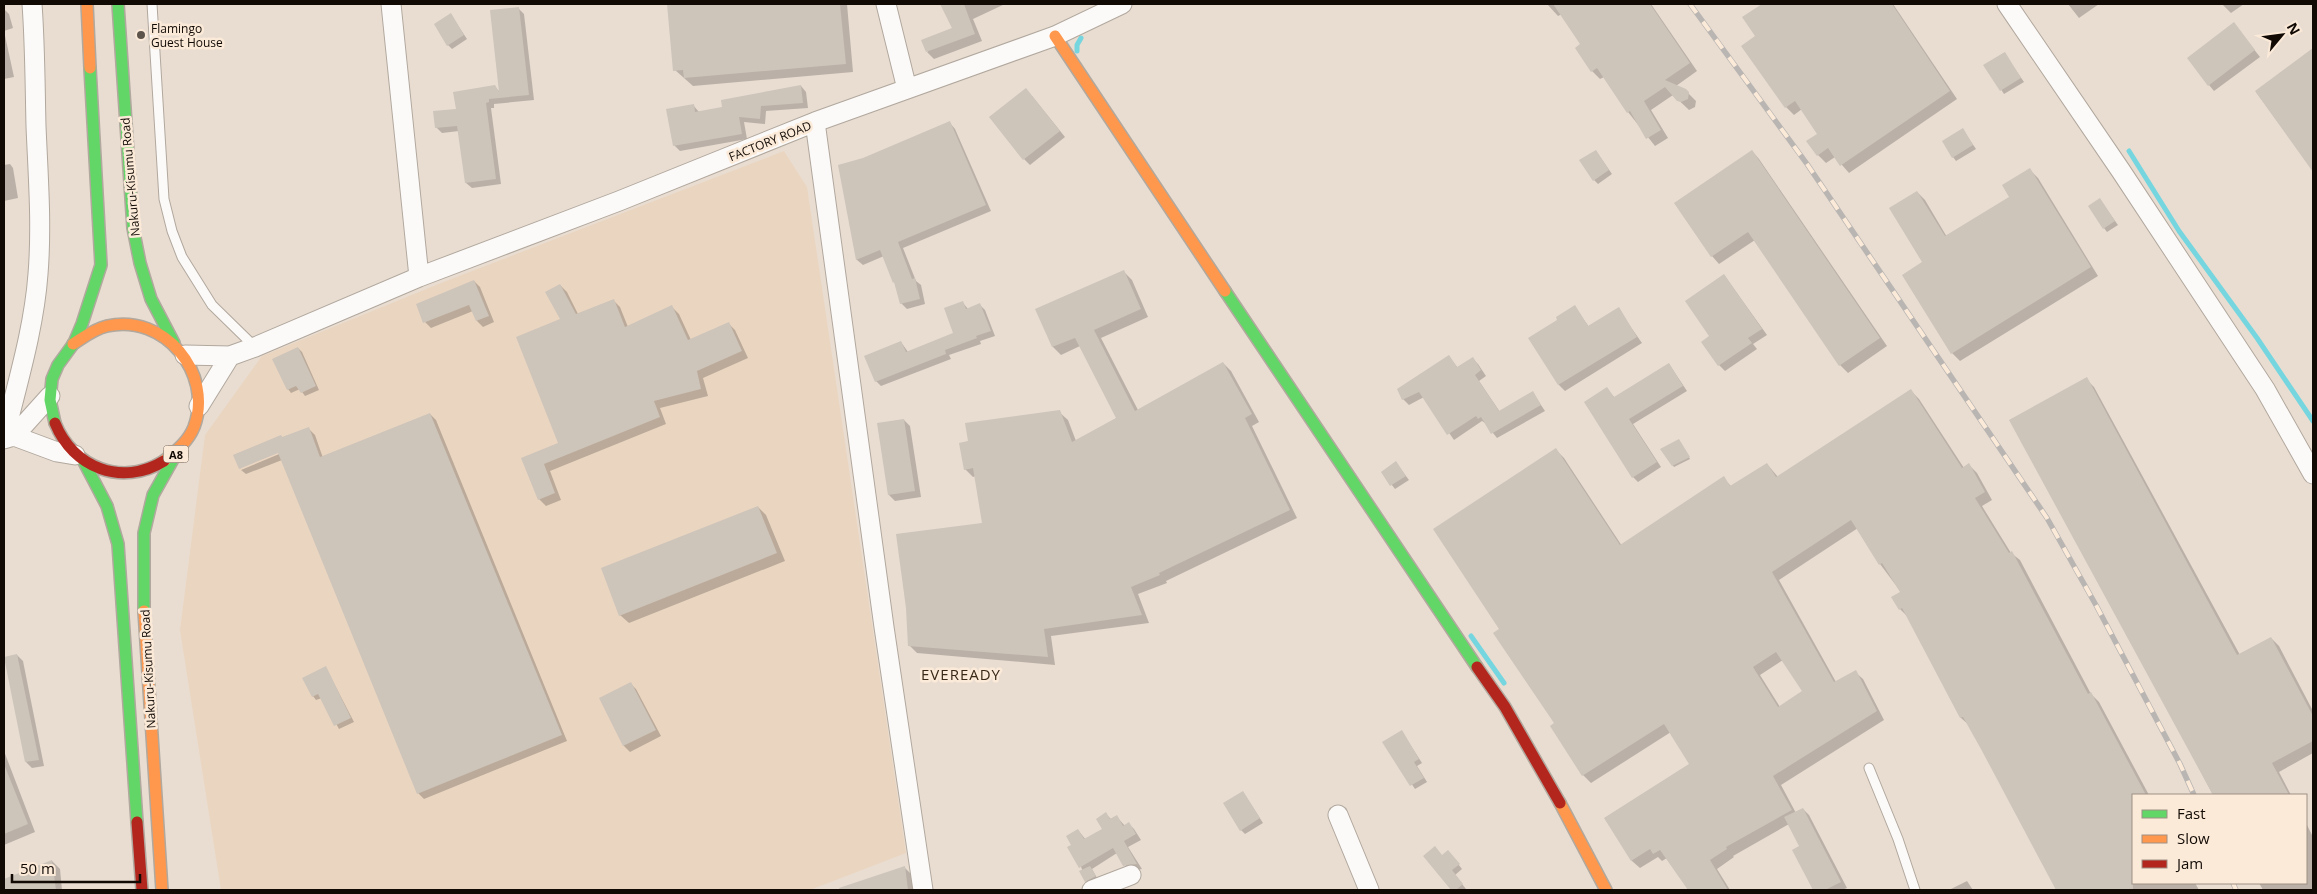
<svg xmlns="http://www.w3.org/2000/svg" width="2317" height="894" font-family="'Open Sans',sans-serif">
  <rect width="100%" height="100%" fill="#e9ddd1"/>
  <!-- built -->
  <path fill="#ead5c0" d="M784 151 807 187 906 853 810 890H221L180 630 205 435 262 356 441 283Z"/>
  <!-- shadow -->
  <path fill="#0003" fill-rule="evenodd" d="M668 4H847L853 72 693 86 675 70Z
    M941 4H1005L973 19 982 41 934 59 927 52 953 29Z
    M1547 4H1651L1697 71 1676 86 1685 90 1696 101 1695 107 1689 110 1687 108 1673 95 1651 110 1668 138 1655 146 1628 112 1604 77 1600 79 1592 71 1577 48 1582 45 1562 14 1558 16Z
    M1764 4H1893L1957 99 1849 173 1835 157 1826 163 1818 155V134L1802 109 1794 115 1786 107 1757 37 1744 18Z
    M2068 4H2099L2079 18Z
    M2222 4H2244L2231 13Z
    M518 8 524 14 534 100 494 104V108H491L501 184 472 188 466 183 459 131 442 133 436 127 457 110 494 86 500 92Z
    M4 9 9 14 13 28 4 31 14 77 4 79Z
    M451 15 467 39 452 49 448 45Z
    M2234 24 2260 57 2214 91 2209 85Z
    M2313 50V170L2256 92Z
    M2004 53 2024 82 2004 94 1985 65Z
    M801 86 806 92 808 108 766 111 765 124 744 122 747 139 680 151 674 145 693 105 699 112 723 108Z
    M1032 96 1065 137 1030 165 1024 159Z
    M950 123 955 129 991 211 903 248 916 281 921 285 925 304 907 309 901 303 896 285 884 256 863 265 857 260 839 166 864 160Z
    M1963 130 1976 149 1956 161 1953 157Z
    M1596 151 1612 174 1598 184 1594 180Z
    M1752 151 1759 159 1887 346 1848 373 1840 365 1755 240 1719 264 1712 256Z
    M10 164 13 168 18 198 4 201V165Z
    M2030 170 2038 178 2098 276 1960 361 1952 353 1924 263 1917 192 1925 200 1947 237 2011 197Z
    M2100 200 2118 225 2107 232 2104 228Z
    M1124 272 1132 280 1148 317 1101 338 1138 410 1223 363 1231 371 1259 422 1252 426 1297 518 1166 581 1167 583 1138 594 1149 623 1051 636 1055 665 917 653 909 645 984 524 976 476 973 477 965 469 1059 412 1068 420 1076 441 1117 418 1080 346 1061 355 1053 347 1037 310Z
    M1724 275 1767 335 1753 344 1757 349 1725 371 1719 365 1711 336Z
    M474 281 480 287 494 322 483 327 477 321 473 311 431 328 425 322Z
    M560 285 567 292 578 314 613 300 620 307 628 327 672 307 679 314 691 340 728 323 735 330 748 358 703 378 708 396 660 408 666 424 550 471 561 500 546 506 539 499 523 458 560 443Z
    M963 303 968 309 980 305 985 310 995 336 980 341 981 344 949 355 951 359 881 386 876 381 901 342 908 352 955 334Z
    M1575 307 1589 327 1618 309 1642 343 1565 391 1559 385 1530 338 1559 320Z
    M298 348 302 352 319 390 305 396 300 389 291 393 288 389Z
    M1449 357 1458 368 1473 359 1478 364 1486 376 1479 381 1500 412 1533 393 1545 411 1497 438 1485 423 1482 421 1454 440 1424 397 1409 405 1403 399Z
    M1669 364 1687 391 1633 424 1661 467 1638 482 1633 477 1607 389 1615 398Z
    M2086 379 2094 387 2240 655 2271 638 2279 646 2313 711V753L2279 772 2291 795H2213L2159 692Z
    M1911 391 1919 399 1964 468 1969 465 1977 473 1992 500 1982 506 2011 553 2020 560 2091 694 2099 702 2149 795H2133V883H2195L2199 890H2058L1982 748 1969 725 1961 718 1907 616 1900 609 1901 592 1880 564 1858 528 1779 580 1836 682 1855 672 1863 679 1884 720 1781 785 1796 813 1803 809 1809 815 1847 888 1842 890H1814L1794 850 1801 847 1789 824 1733 856 1734 857 1717 869 1730 890H1689L1667 858 1662 861 1658 857 1640 868 1632 861 1605 818 1690 764 1671 732 1591 783 1583 775 1556 723 1500 629 1556 450 1564 458 1622 546 1723 478 1732 487 1767 464 1778 477ZM1783 660 1803 692 1780 707 1760 675Z
    M430 414 436 420 567 741 424 799 418 793 282 460 246 474 241 470 284 452V450L241 467V469L234 455 281 436 283 438 309 429 315 435 323 458Z
    M904 420 910 426 921 497 895 501 889 495Z
    M1680 442 1690 459 1674 467 1662 450Z
    M1396 463 1409 480 1395 489 1382 472Z
    M758 507 766 515 785 561 629 623 620 615Z
    M17 655 23 661 44 766 32 768 26 762Z
    M326 668 354 722 339 729 322 698 316 700 313 696Z
    M630 683 636 689 661 736 630 752 624 746 601 698Z
    M1402 732 1422 763 1417 766 1427 782 1415 789 1384 742Z
    M4 751 35 832 4 845Z
    M1243 792 1263 823 1245 834 1241 830Z
    M1106 814 1112 820 1117 817 1125 826 1129 824 1134 829 1141 840 1128 847 1142 869 1130 871 1117 853 1092 869 1097 878 1087 883 1073 845 1078 830 1086 840 1104 829Z
    M2306 823 2313 837V890H2263L2259 883H2306Z
    M1451 855 1462 869 1455 875 1466 889 1464 890H1453L1425 856Z
    M52 861 60 869 62 890H4V881Z
    M904 867 912 875 915 890H841Z
    M1967 881 1973 890H1949Z"/>
  <g fill="none" stroke-linecap="round" stroke-linejoin="round">
    <!-- stream -->
    <path stroke="#76d6df" stroke-width="5" d="M1077 51V45L1081 38
      M2129 151 2179 231 2257 338 2313 421
      M1471 636 1504 683"/>
  </g>
  <!-- building -->
  <path fill="#cdc4ba" fill-rule="evenodd" d="M667 4H840L846 64 684 78 683 70 673 71Z
    M940 4H964L975 34 926 52 921 40 952 28Z
    M1553 4H1650L1690 63 1665 80 1686 89 1689 92 1688 99 1681 102 1677 101 1665 87 1644 101 1661 130 1646 139 1630 111 1627 113 1597 68 1591 72 1575 48 1580 44Z
    M1762 4H1892L1950 91 1840 166 1828 148 1817 156 1806 141 1817 134 1795 101 1785 108 1741 46 1755 36 1742 17Z
    M519 7 529 95 489 99V102L486 103 496 179 465 183 457 126 435 128 433 111 456 109 453 92 495 85 499 92 490 10Z
    M451 13 464 35 447 46 434 24Z
    M2234 22 2255 50 2208 86 2187 58Z
    M2313 48V172L2255 91Z
    M2005 52 2021 78 2000 91 1983 65Z
    M801 85 803 103 761 106 760 119 739 117 742 134 673 146 666 109 694 104 695 112 722 107 721 100Z
    M1026 88 1060 131 1023 160 989 117Z
    M950 121 986 205 898 242 912 279 915 278 920 299 900 304 894 282 893 283 880 250 856 260 838 165 863 158Z
    M1963 128 1973 145 1952 158 1942 141Z
    M1596 150 1609 170 1593 181 1579 160Z
    M1752 150 1880 338 1839 366 1748 232 1711 257 1674 203Z
    M2030 168 2091 267 1951 354 1902 275 1922 262 1889 208 1917 191 1945 236 2009 197 2002 185Z
    M2100 198 2115 221 2103 229 2088 206Z
    M1124 270 1141 309 1094 330 1135 411 1223 362 1252 414 1245 418 1290 510 1159 573 1160 575 1131 587 1142 615 1044 629 1048 657 908 646 906 608 896 534 982 523 973 468 964 470 959 443 968 441 965 423 1060 410 1072 442 1116 418 1075 338 1052 347 1035 309Z
    M1724 274 1762 329 1748 338 1752 343 1718 366 1701 342 1709 336 1685 301Z
    M474 280 489 316 476 321 469 305 423 323 416 304Z
    M560 284 576 314 614 299 625 327 672 305 688 340 729 322 742 351 697 371 701 389 654 401 660 417 544 464 555 493 538 500 521 458 558 443 516 337 560 319 545 292Z
    M963 301 966 309 980 303 991 331 976 336 977 338 945 350 946 354 875 382 864 356 901 341 906 352 953 333 944 308Z
    M1575 305 1588 326 1619 307 1637 337 1558 385 1528 338 1557 320 1556 317Z
    M298 347 316 386 301 393 296 386 287 390 272 359Z
    M1449 355 1457 367 1473 357 1481 370 1475 375 1499 411 1533 391 1541 405 1491 434 1481 417 1478 419 1476 416 1447 435 1419 392 1402 400 1397 389Z
    M1669 363 1683 386 1629 419 1657 462 1632 478 1584 402 1607 387 1614 397Z
    M2087 377 2237 655 2271 637 2313 716V741L2272 763 2289 795H2213L2009 420Z
    M1911 389 1962 468 1969 463 1985 492 1975 498 2009 553 2012 551 2088 694 2091 692 2146 795H2133V890H2056L1981 749 1963 717 1960 718 1902 608 1899 610 1891 597 1900 592 1882 563 1879 565 1851 520 1772 572 1834 682 1856 670 1877 711 1773 776 1792 810 1726 847 1727 849 1710 860 1728 890H1688L1660 850 1653 854 1650 849 1631 861 1604 818 1689 764 1664 724 1582 776 1550 726 1554 723 1493 633 1499 629 1433 529 1556 448 1620 545 1724 476 1730 486 1767 463 1776 477ZM1776 652 1802 691 1778 707 1753 667Z
    M430 413 562 735 417 794 278 453 239 469 233 455 281 435 282 437 309 427 320 457Z
    M904 419 915 491 888 495 877 423Z
    M1679 439 1690 457 1672 466 1660 449Z
    M1396 461 1406 476 1390 486 1381 472Z
    M758 506 777 553 619 616 601 568Z
    M17 654 39 760 25 762 4 657Z
    M326 666 351 718 334 726 318 694 312 697 302 678Z
    M631 682 656 730 623 746 599 698Z
    M1402 730 1419 759 1414 762 1424 778 1410 786 1382 742Z
    M4 764 28 824 4 834Z
    M1243 791 1260 818 1240 831 1223 803Z
    M1803 808 1841 882 1825 890H1813L1792 850 1799 846 1784 817Z
    M1106 812 1110 819 1117 815 1123 826 1129 822 1136 834 1124 841 1137 864 1123 866 1113 848 1079 868 1067 847 1071 845 1066 836 1078 829 1084 839 1102 829 1096 819Z
    M1435 846 1442 855 1448 850 1460 864 1452 870 1463 884 1456 890H1451L1423 856Z
    M52 860 56 890H4V879Z
    M905 866 908 890H840L839 888Z
    M1090 866 1096 876 1085 882 1079 871Z"/>
  <g fill="none" stroke-linecap="round" stroke-linejoin="round">
    <defs>
      <path id="lane" d="M152 4 164 199 172 231 182 257 212 305 255 347
        M1869 768 1898 839 1915 890"/>
      <path id="street" d="M391 4 419 277
        M886 4 907 89
        M2007 4 2121 171 2265 389 2313 474
        M815 122 884 627 923 890
        M185 355 230 356 255 347 419 277 619 201 815 122 1055 36 1122 4
        M199 406 230 356
        M14 436 57 452 75 455
        M4 438C17 384 34 329 38 274 42 224 38 175 36 126 35 85 35 44 32 4
        M4 439 14 436 50 396
        M1338 815 1369 890
        M1092 890 1131 875"/>
      <path id="fast" d="M118 4 133 228 140 263 151 299 174 343
        M1225 291 1477 667
        M55 423 50 400 52 379 58 365 74 343 82 324 101 265 90 68
        M84 462 107 506 118 544 137 822
        M144 611V533L153 495 176 454"/>
      <path id="slow" d="M87 4 90 68
        M1055 36 1225 291
        M73 344C84 337 94 329 107 326 164 313 214 373 194 427 188 442 176 451 164 461
        M144 611 162 890
        M1560 803 1606 890"/>
      <path id="jam" d="M55 423C73 468 122 487 164 461
        M1477 667 1505 707 1560 803
        M137 822 142 890"/>
    </defs>
    <!-- lane casing -->
    <use href="#lane" stroke="#b1a89e" stroke-width="11"/>
    <!-- street casing -->
    <use href="#street" stroke="#b1a89e" stroke-width="21"/>
    <!-- fast casing -->
    <use href="#fast" stroke="#b1a89e" stroke-width="14"/>
    <!-- slow casing -->
    <use href="#slow" stroke="#b1a89e" stroke-width="14"/>
    <!-- jam casing -->
    <use href="#jam" stroke="#b1a89e" stroke-width="14"/>
    <!-- lane -->
    <use href="#lane" stroke="#fcfaf8" stroke-width="9"/>
    <!-- street -->
    <use href="#street" stroke="#fcfaf8" stroke-width="19"/>
    <!-- fast -->
    <use href="#fast" stroke="#63d668" stroke-width="11"/>
    <!-- slow -->
    <use href="#slow" stroke="#ff974d" stroke-width="11"/>
    <!-- jam -->
    <use href="#jam" stroke="#b3261e" stroke-width="11"/>
    <defs>
      <path id="rail" d="M1690 4 1807 164 2047 518 2097 607 2180 764 2194 795
        M2233 883 2236 890"/>
    </defs>
    <!-- rail casing -->
    <use href="#rail" stroke="#b9b5b2" stroke-width="5.5"/>
    <!-- rail -->
    <use href="#rail" stroke="#fcead9" stroke-width="4" stroke-dasharray="11" stroke-linecap="butt"/>
  </g>
  <!-- markers -->
  <circle fill="#5d544c" stroke="#fcead9" stroke-width="2" cx="141" cy="35" r="5"/>
  <g text-anchor="middle" dominant-baseline="central" stroke-width="5" stroke-linejoin="round" paint-order="stroke">
    <!-- shield labels -->
    <rect fill="#fcead9" stroke="#584d44" stroke-width="1" x="163.5" y="445.5" width="25" height="17" rx="4"/>
    <g font-size="11" font-weight="bold" fill="#110a04">
      <text x="176" y="454">A8</text>
    </g>
    <!-- poi labels -->
    <g font-size="12" fill="#110a04" stroke="#fcead9" text-anchor="start">
      <text x="151" y="28">Flamingo<tspan x="151" dy="14">Guest House</tspan></text>
    </g>
    <!-- street labels -->
    <g font-size="12" fill="#110a04" stroke="#fcead9">
      <text transform="translate(770 141) rotate(-22)">FACTORY ROAD</text>
      <text transform="translate(130 177) rotate(-95)">Nakuru-Kisumu Road</text>
      <text transform="translate(148 669) rotate(-93)">Nakuru-Kisumu Road</text>
    </g>
    <!-- quarter labels -->
    <g font-size="15" letter-spacing="1" fill="#392817" stroke="#fcead9">
      <text x="961" y="674">EVEREADY</text>
    </g>
  </g>
  <!-- border -->
  <rect width="2317" height="894" fill="none" stroke="#110a04" stroke-width="10"/>
  <!-- legend -->
  <rect x="2132" y="794" width="175" height="90" fill="#fcead9" stroke="#9e9084"/>
  <rect x="2142" y="810" width="25" height="8" fill="#63d668" stroke="#9e9084"/>
  <text x="2177" y="819" font-size="15" fill="#110a04">Fast</text>
  <rect x="2142" y="835" width="25" height="8" fill="#ff974d" stroke="#9e9084"/>
  <text x="2177" y="844" font-size="15" fill="#110a04">Slow</text>
  <rect x="2142" y="860" width="25" height="8" fill="#b3261e" stroke="#9e9084"/>
  <text x="2177" y="869" font-size="15" fill="#110a04">Jam</text>
  <!-- north arrow -->
  <g transform="translate(2282 35) rotate(61)" stroke="#fcead9" stroke-width="4" paint-order="stroke">
  <path d="M0-4L9 19L0 12L-9 19Z" fill="#110a04"/>
  <text y="-8" font-size="14" font-weight="bold" text-anchor="middle" fill="#110a04">N</text>
  </g>
  <!-- scale -->
  <path d="M12 874v8h128v-8" fill="none" stroke="#110a04" stroke-width="2.5"/>
  <text x="20" y="874" font-size="15" fill="#110a04" stroke="#fcead9" stroke-width="4" paint-order="stroke">50 m</text>
</svg>
